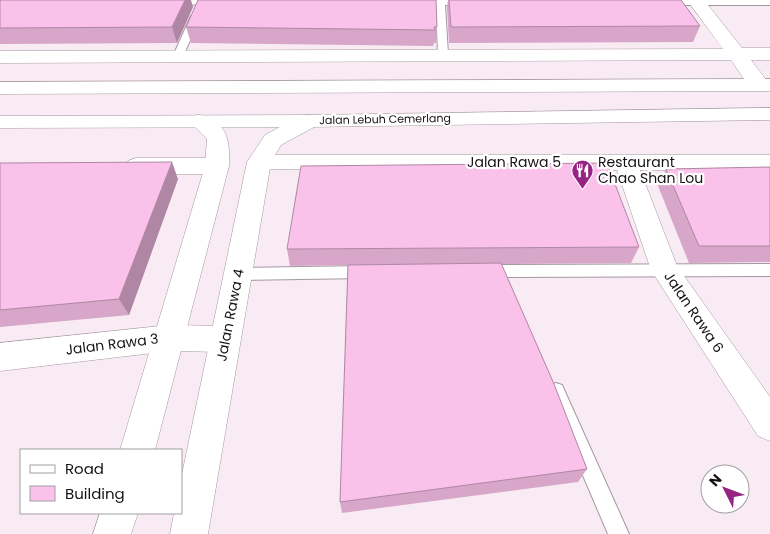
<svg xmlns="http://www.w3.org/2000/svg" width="770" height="534" font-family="Poppins,sans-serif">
  <rect width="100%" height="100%" fill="#f8ebf4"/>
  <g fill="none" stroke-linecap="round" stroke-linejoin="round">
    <defs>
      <path id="service" d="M168 0H222L223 1 218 4 171 5 166 2Z
        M413 0H469L471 2 466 5H445L448 54 447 56H439L438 54 436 5H416L411 2Z
        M661 0H770V5H664L659 2Z
        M196 13 201 16 183 56 178 59 174 58 173 56 191 16Z
        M770 264V276L484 277 479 275 476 271 479 267 484 265Z
        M366 266 371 268 374 272 371 276 366 278 237 280 232 278 229 274 232 270 237 268Z
        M556 383 562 385 629 534H608L547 391 550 385Z"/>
      <path id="minor" d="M687 0H704L742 48H770V60H751L770 85 767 89C749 94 741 73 731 60L0 63V51L723 49Z
        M259 155H770V171L640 170 677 266 770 397V441L758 436 651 270 617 170 259 169 251 167 247 162 251 157Z
        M136 158H217L225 161 229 166 225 171 217 174H136L128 171 124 166 128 161Z
        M170 325 225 326 236 330 240 339 236 348 225 352 170 351 0 371V343Z"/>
      <path id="tertiary" d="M200 115C228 122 230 141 229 166L155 450H120L205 166 207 139 189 121 192 116Z
        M308 115 316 116 319 121 316 126 281 145 271 162 208 534H170L174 513H181V479L247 162 265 135 300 116Z
        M100 513H138L131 534H93Z"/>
      <path id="secondary" d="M770 79V91L0 94V82Z
        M770 108V120L308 127 0 128V116L308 115Z"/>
    </defs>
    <!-- service casing -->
    <use href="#service" stroke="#a498a0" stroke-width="2"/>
    <!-- minor casing -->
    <use href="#minor" stroke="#a498a0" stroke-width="1"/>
    <!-- tertiary casing -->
    <use href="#tertiary" stroke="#a498a0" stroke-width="1"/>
    <!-- secondary casing -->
    <use href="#secondary" stroke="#a498a0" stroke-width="1"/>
    <!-- service -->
    <use href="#service" fill="#fff" fill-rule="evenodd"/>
    <!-- minor -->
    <use href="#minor" fill="#fff" fill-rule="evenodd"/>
    <!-- tertiary -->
    <use href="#tertiary" fill="#fff" fill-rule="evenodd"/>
    <!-- secondary -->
    <use href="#secondary" fill="#fff" fill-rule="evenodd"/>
  </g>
  <!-- wall -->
  <path fill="#d7a6c9" d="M0 0 193 7 177 43 0 44Z
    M448 0H681L700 26 693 42 449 43 447 7Z
    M186 27H437L436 43H434L433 46 191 43Z
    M0 163 178 179 129 315 0 327Z
    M770 167V262L689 263 658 186 666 169Z
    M639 247 631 263 501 264 587 469 578 482 342 513 340 502 348 265 290 266 287 249Z"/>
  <!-- shaded-wall -->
  <path fill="#af87a4" d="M185 0H191L193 7 177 43 172 27Z
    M172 162 178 179 129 315 119 299Z"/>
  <!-- building -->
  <path fill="#fac1ea" stroke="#af87a4" d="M0 0H185L172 27 0 28Z
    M198 0H436L437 27H434L435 30 186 27Z
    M449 0H681L700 26 451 27Z
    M172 162 119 299 0 310V163Z
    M607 163 639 247 287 249 301 166Z
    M770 167V246H699L666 169Z
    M501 263 554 384 587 469 340 502 348 265Z"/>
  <!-- icons -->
  <defs>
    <symbol id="restaurant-pin" viewBox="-11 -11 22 30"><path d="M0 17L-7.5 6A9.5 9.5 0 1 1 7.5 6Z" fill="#972482" stroke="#fff"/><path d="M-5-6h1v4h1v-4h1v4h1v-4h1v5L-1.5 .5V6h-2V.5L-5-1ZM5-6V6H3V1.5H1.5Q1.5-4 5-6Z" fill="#fff"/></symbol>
  </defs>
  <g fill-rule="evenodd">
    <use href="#restaurant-pin" x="570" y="158" width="25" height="34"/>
  </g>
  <g text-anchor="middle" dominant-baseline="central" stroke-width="4.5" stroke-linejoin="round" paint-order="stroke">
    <!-- far-street labels -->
    <g font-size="11" fill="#161114" stroke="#fff">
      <text transform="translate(385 119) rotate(-1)">Jalan Lebuh Cemerlang</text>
    </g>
    <!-- street labels -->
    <g font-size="14" fill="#161114" stroke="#fff">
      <text x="514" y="162">Jalan Rawa 5</text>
      <text transform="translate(694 312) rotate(56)">Jalan Rawa 6</text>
      <text transform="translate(230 315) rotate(-79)">Jalan Rawa 4</text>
      <text transform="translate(112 344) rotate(-7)">Jalan Rawa 3</text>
    </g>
    <!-- poi labels -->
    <g font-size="14" fill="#161114" stroke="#fff" text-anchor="start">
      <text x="598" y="162">Restaurant<tspan x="598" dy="16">Chao Shan Lou</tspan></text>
    </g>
  </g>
  <!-- legend -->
  <rect x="20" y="449" width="162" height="65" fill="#ffffff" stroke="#a2a0a1"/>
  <rect x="30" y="465" width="25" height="8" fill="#ffffff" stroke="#a2a0a1"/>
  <text x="65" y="474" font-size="15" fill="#161114">Road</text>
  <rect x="30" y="486" width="25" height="15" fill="#fac1ea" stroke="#a2a0a1"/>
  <text x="65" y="499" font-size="15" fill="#161114">Building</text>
  <!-- north arrow -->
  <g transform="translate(725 489) rotate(312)"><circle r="24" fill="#ffffff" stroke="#a2a0a1"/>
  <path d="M0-4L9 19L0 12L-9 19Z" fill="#972482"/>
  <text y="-8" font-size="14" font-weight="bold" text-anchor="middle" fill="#161114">N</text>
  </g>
</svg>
